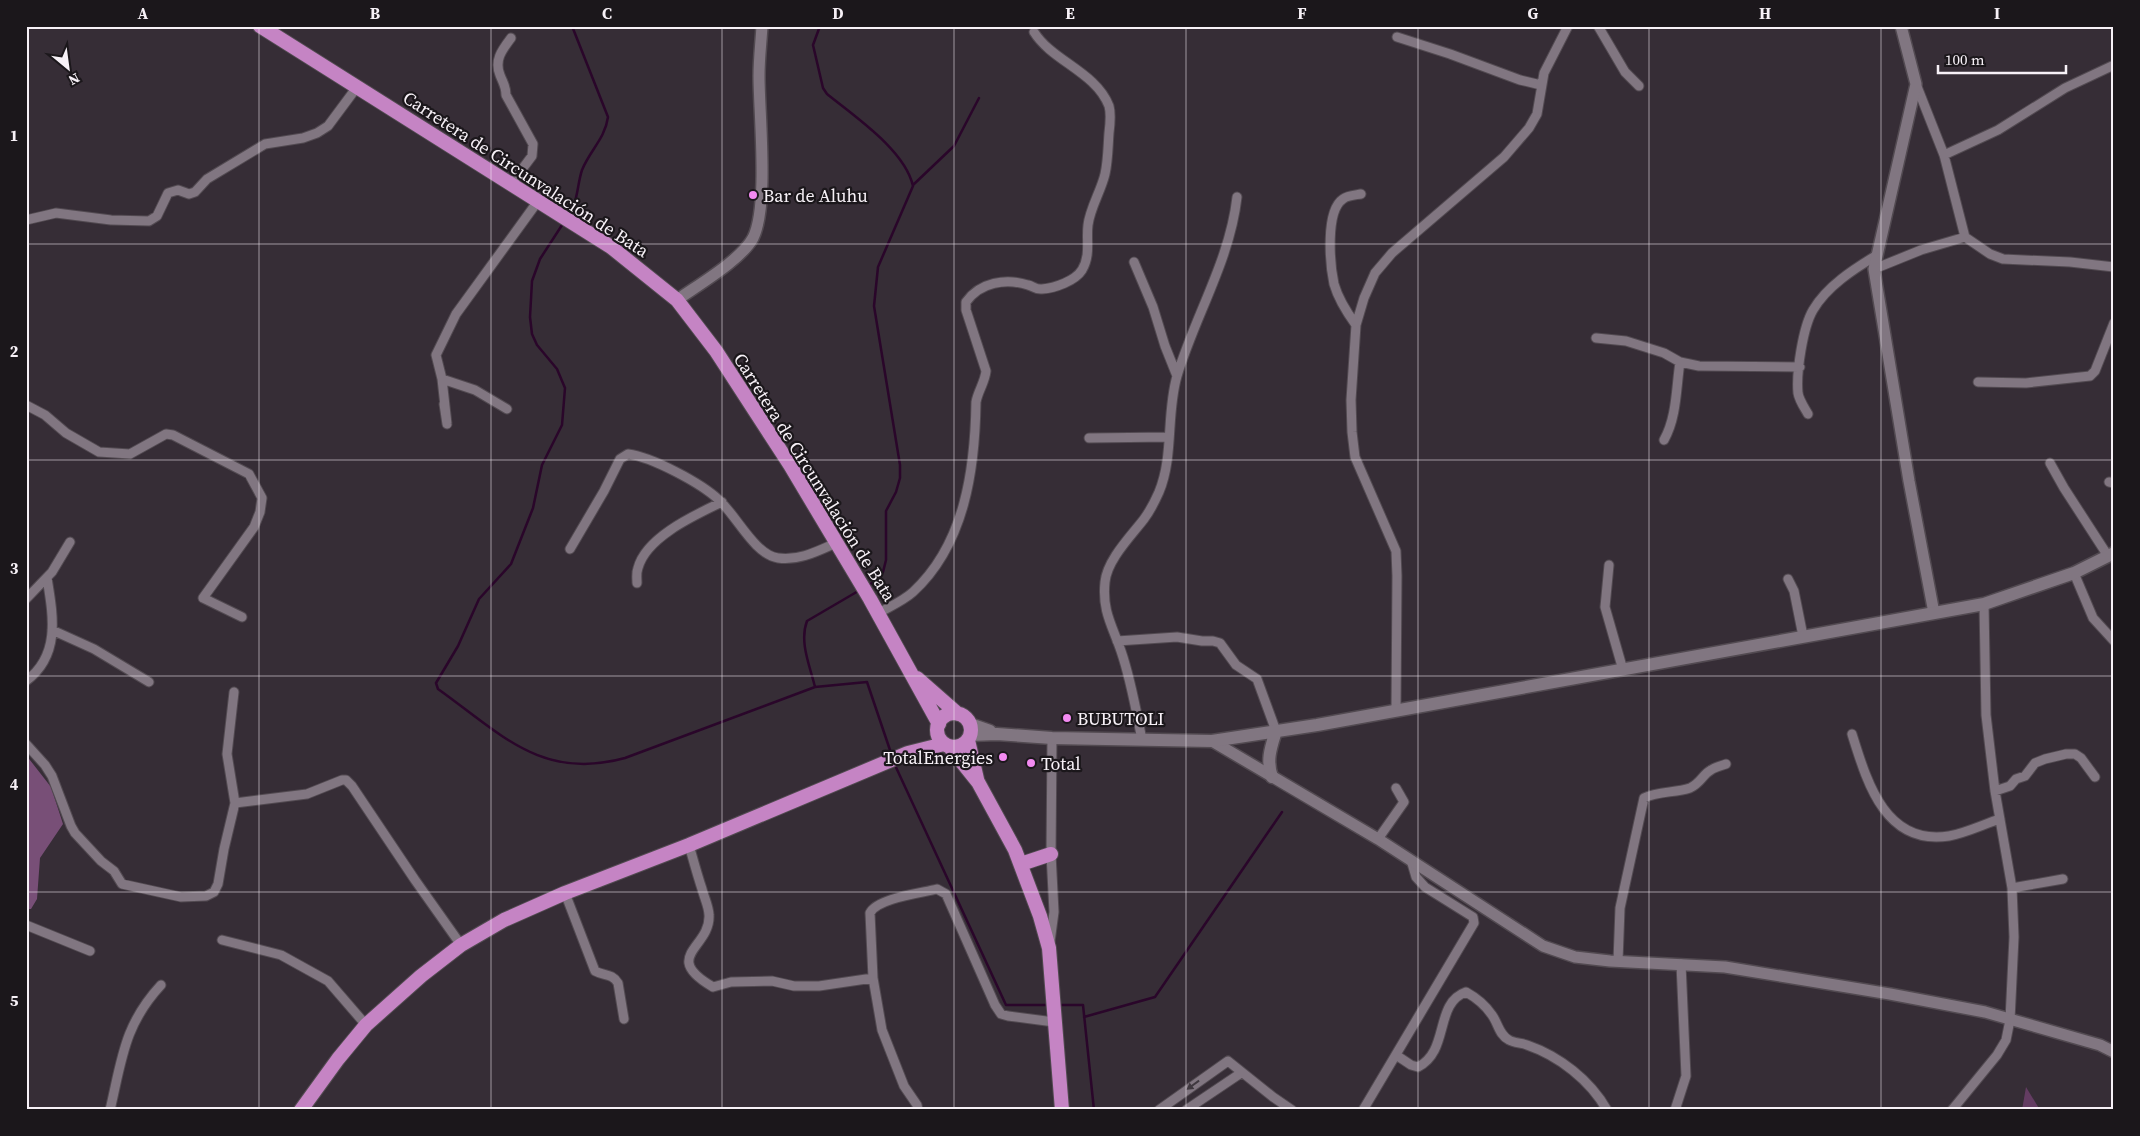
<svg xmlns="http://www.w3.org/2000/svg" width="2140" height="1136" font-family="'Source Serif 4',serif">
  <rect width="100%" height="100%" fill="#362d36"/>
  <!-- green -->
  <path fill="#633c62" d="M2026 1087 2040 1110H2022Z"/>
  <!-- forest -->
  <path fill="#784f77" d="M26 755 51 787 63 824 40 858 37 899 31 909H26Z"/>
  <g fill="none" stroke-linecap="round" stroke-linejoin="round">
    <!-- stream -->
    <path stroke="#2a062a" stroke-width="2.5" d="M820 26 813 45 823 88 827 94C854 116 905 150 913 186L878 267 874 306 900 465V478L896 492 886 511V560L883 572 879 579 867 586
      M913 185 954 146 979 98
      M568 216C578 203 577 185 582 170 590 150 605 139 608 117L572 26
      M564 222 540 259 532 281 530 317 532 334 537 345 557 369 565 388 562 425 542 465 533 508 511 564 479 599 458 646 436 683 438 689C501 734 542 781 625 758L815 687
      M860 590 807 621C799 642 810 666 815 687L867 682 892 756
      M894 763 1006 1005H1049
      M1057 1005H1083L1094 1110
      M1084 1017 1155 997 1282 812"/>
    <defs>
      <path id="minor" d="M1598 26 1625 72 1639 86
        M1397 37 1450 54 1520 80 1541 85
        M1944 155 1998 130 2065 88 2114 65
        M511 184 532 156 533 144 506 95C506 86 503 83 500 75 494 60 502 50 511 38
        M26 220 56 213 111 220 149 221 157 216 168 193 178 190 189 194 195 192 207 179 265 144 303 138 317 133 328 126 357 87
        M1965 237 1990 254 2003 259 2070 262 2114 267
        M1134 262 1153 307 1165 346 1177 376
        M1874 269 1921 250 1965 237 1944 155 1916 84
        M1356 325C1348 314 1338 298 1334 284 1330 265 1325 211 1343 199 1348 195 1356 195 1361 194
        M1596 338 1626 341 1664 353 1680 362 1699 366 1800 367
        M442 379 475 390 507 409
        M1978 382 2026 383 2090 376 2095 371 2114 323
        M444 404 447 424 442 379 436 355 456 314 538 201
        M26 405 45 415 66 433 99 452 130 454 166 434 173 435 249 474 262 498 260 512 254 527 203 598 242 617
        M1808 414C1804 407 1799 400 1798 393 1796 372 1803 327 1813 310 1827 286 1854 269 1877 255
        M1089 438 1169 437
        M1664 440C1677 417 1676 388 1680 362
        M2050 463 2064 488 2108 556
        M2109 482 2114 483
        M570 549 604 491 620 459 628 454C652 457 701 483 719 500 736 515 755 555 778 558 799 561 818 551 836 543
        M1609 565 1605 607 1623 670
        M2074 573 2093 618 2114 641
        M1788 579 1794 591 1803 636
        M637 583C637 578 636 573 638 568 646 537 695 515 722 502
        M26 599 52 572 70 542
        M877 614C889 607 903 601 913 592 965 544 975 469 976 402 978 391 985 382 986 371L966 310V302C980 282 1006 278 1028 285 1033 286 1036 290 1042 289 1055 288 1075 281 1082 270 1091 255 1086 240 1088 225 1090 208 1101 191 1105 174 1108 161 1108 146 1109 133 1110 125 1111 113 1109 106 1096 72 1052 61 1034 32
        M52 630 94 649 149 682
        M1117 641 1177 637 1202 641H1213L1220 643 1236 665 1257 679 1276 731
        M26 681C61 655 53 615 47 578
        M1396 710 1397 576 1396 551 1355 457 1352 432 1351 400 1356 325 1364 298 1375 273 1392 253 1504 157 1529 128 1537 114 1544 73 1568 26
        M1852 734C1867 782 1885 846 1949 836 1966 833 1984 824 2000 819
        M1142 740C1136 710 1131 680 1121 651 1112 625 1102 611 1105 582 1107 560 1131 536 1144 519 1150 511 1155 501 1159 492 1174 456 1166 414 1177 376 1195 316 1230 260 1237 197
        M26 744 45 765 52 776 71 826 75 833 101 861 114 871 122 884 181 897 206 896 214 892 218 884 224 849 235 803 227 754 234 692
        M1995 791 2010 786 2016 779 2025 776 2035 763 2045 759 2066 754H2075L2081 758 2095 777
        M235 803 307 794 342 780H346L352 786 415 880 461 945
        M1378 839 1404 802 1396 788
        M689 845C693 859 697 874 702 889 704 897 709 907 709 915 711 948 660 956 713 987L731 982 772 981 794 986H819L873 978
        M2012 888 2063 879
        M565 893 595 971C604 976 612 973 618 983L624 1019
        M26 925 90 951
        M222 940 281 955 328 981 366 1025
        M1050 942 1054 912 1051 854 1052 738
        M1618 961 1620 908 1644 798C1658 791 1675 793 1690 788 1701 783 1703 774 1711 770 1715 767 1721 766 1726 764
        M1396 1055 1411 1065 1418 1067C1450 1051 1434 1003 1466 992 1475 997 1486 1006 1492 1015 1498 1023 1499 1035 1509 1040 1514 1043 1522 1043 1527 1045 1559 1056 1590 1080 1607 1110
        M110 1110C122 1059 124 1025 161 985
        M918 1110 917 1105 904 1086 882 1030 873 978 870 913C877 898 922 893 937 889L946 894 995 1005 1001 1014 1008 1016 1054 1022
        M1159 1110 1228 1061 1273 1097 1292 1110
        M1186 1110 1241 1073
        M1363 1110 1474 923 1473 917 1425 887 1416 877 1411 860
        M1675 1110 1686 1076 1681 964
        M1952 1110 1997 1055 2006 1040 2010 1020 2014 937 2012 888 1995 791 1986 715 1984 604"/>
      <path id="tertiary" d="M1901 26 1916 84 1874 269 1909 481 1934 613
        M677 300C698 285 741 260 753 238 769 206 759 114 759 76 759 59 761 43 762 26
        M1212 741 1378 839 1543 946 1575 957 1610 961 1725 967 1890 994 1985 1012 2100 1045 2114 1052"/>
      <path id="secondary" d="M970 724 990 731
        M970 735 997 734 1052 738 1212 741 1317 725 1984 604 2074 573 2114 553
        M1272 777C1266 760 1271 747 1276 731"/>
      <path id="primary" d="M260 26 611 247 677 300 716 351 790 465 870 599 939 724
        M917 678 958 714
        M937 730a17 17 0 1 1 34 0a17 17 0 1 1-34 0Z
        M968 740 977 779
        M949 746 978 782 1015 850 1040 916 1049 948 1062 1110
        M1021 864 1051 854
        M301 1110 338 1059 366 1025 421 976 461 945 504 920 565 893 689 845 908 753 944 744"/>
    </defs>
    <!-- minor casing -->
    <use href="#minor" stroke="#524a51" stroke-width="11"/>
    <!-- tertiary casing -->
    <use href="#tertiary" stroke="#524a51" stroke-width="14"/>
    <!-- secondary casing -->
    <use href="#secondary" stroke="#524a51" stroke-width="15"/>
    <!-- primary casing -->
    <use href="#primary" stroke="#524a51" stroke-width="16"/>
    <!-- minor -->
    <use href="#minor" stroke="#817681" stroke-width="9"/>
    <!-- tertiary -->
    <use href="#tertiary" stroke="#817681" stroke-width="11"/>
    <!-- secondary -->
    <use href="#secondary" stroke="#817681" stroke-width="12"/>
    <!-- primary -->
    <use href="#primary" stroke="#c584c4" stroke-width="14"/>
  </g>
  <!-- one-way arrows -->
  <defs><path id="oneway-solid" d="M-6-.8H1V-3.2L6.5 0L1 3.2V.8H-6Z" transform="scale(1.25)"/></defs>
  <use fill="#3f383f" href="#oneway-solid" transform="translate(1193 1085) rotate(144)"/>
  <!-- grid -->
  <path fill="none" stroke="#f7f1f7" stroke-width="1" stroke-opacity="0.55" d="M259 26V1110M491 26V1110M722 26V1110M954 26V1110M1186 26V1110M1418 26V1110M1649 26V1110M1881 26V1110M26 244H2114M26 460H2114M26 676H2114M26 892H2114"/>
  <!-- markers -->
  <g fill="#f38af1" stroke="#1b171b" stroke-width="2">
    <circle cx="753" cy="195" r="5"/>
    <circle cx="1067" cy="718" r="5"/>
    <circle cx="1003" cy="757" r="5"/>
    <circle cx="1031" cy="763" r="5"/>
  </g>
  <g text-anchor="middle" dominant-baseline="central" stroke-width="4.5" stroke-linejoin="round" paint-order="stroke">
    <!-- street labels -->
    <g font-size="18" fill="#f7f1f7" stroke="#1b171b">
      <text transform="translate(526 174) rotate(33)">Carretera de Circunvalación de Bata</text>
      <text transform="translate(815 477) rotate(58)">Carretera de Circunvalación de Bata</text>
    </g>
    <!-- poi labels -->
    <g font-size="18" fill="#f7f1f7" stroke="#1b171b" text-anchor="start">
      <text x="763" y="195">Bar de Aluhu</text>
      <text x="1077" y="718">BUBUTOLI</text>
      <text x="993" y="757" text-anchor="end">TotalEnergies</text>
      <text x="1041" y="763">Total</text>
    </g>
  </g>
  <!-- border -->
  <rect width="2140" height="1136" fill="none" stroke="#1b171b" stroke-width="55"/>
  <!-- north arrow -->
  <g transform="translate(68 68) rotate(151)" stroke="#1b171b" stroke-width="4" paint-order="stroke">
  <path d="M0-4L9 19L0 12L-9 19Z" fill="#f7f1f7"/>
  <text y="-8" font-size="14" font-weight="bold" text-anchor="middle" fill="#f7f1f7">N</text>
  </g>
  <!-- scale -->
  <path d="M1938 65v8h128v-8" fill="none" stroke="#f7f1f7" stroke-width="2.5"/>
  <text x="1945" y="65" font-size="15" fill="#f7f1f7" stroke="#1b171b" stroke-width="4" paint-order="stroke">100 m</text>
  <rect x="28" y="28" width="2084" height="1080" fill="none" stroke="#f7f1f7" stroke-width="2"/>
  <g font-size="16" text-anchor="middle" font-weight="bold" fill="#f7f1f7">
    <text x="143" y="19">A</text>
    <text x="375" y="19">B</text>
    <text x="607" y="19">C</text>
    <text x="838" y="19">D</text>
    <text x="1070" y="19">E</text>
    <text x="1302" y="19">F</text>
    <text x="1533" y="19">G</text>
    <text x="1765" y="19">H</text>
    <text x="1997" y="19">I</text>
    <text x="14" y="141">1</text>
    <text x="14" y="357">2</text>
    <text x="14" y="574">3</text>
    <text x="14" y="790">4</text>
    <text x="14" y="1006">5</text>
  </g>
</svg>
